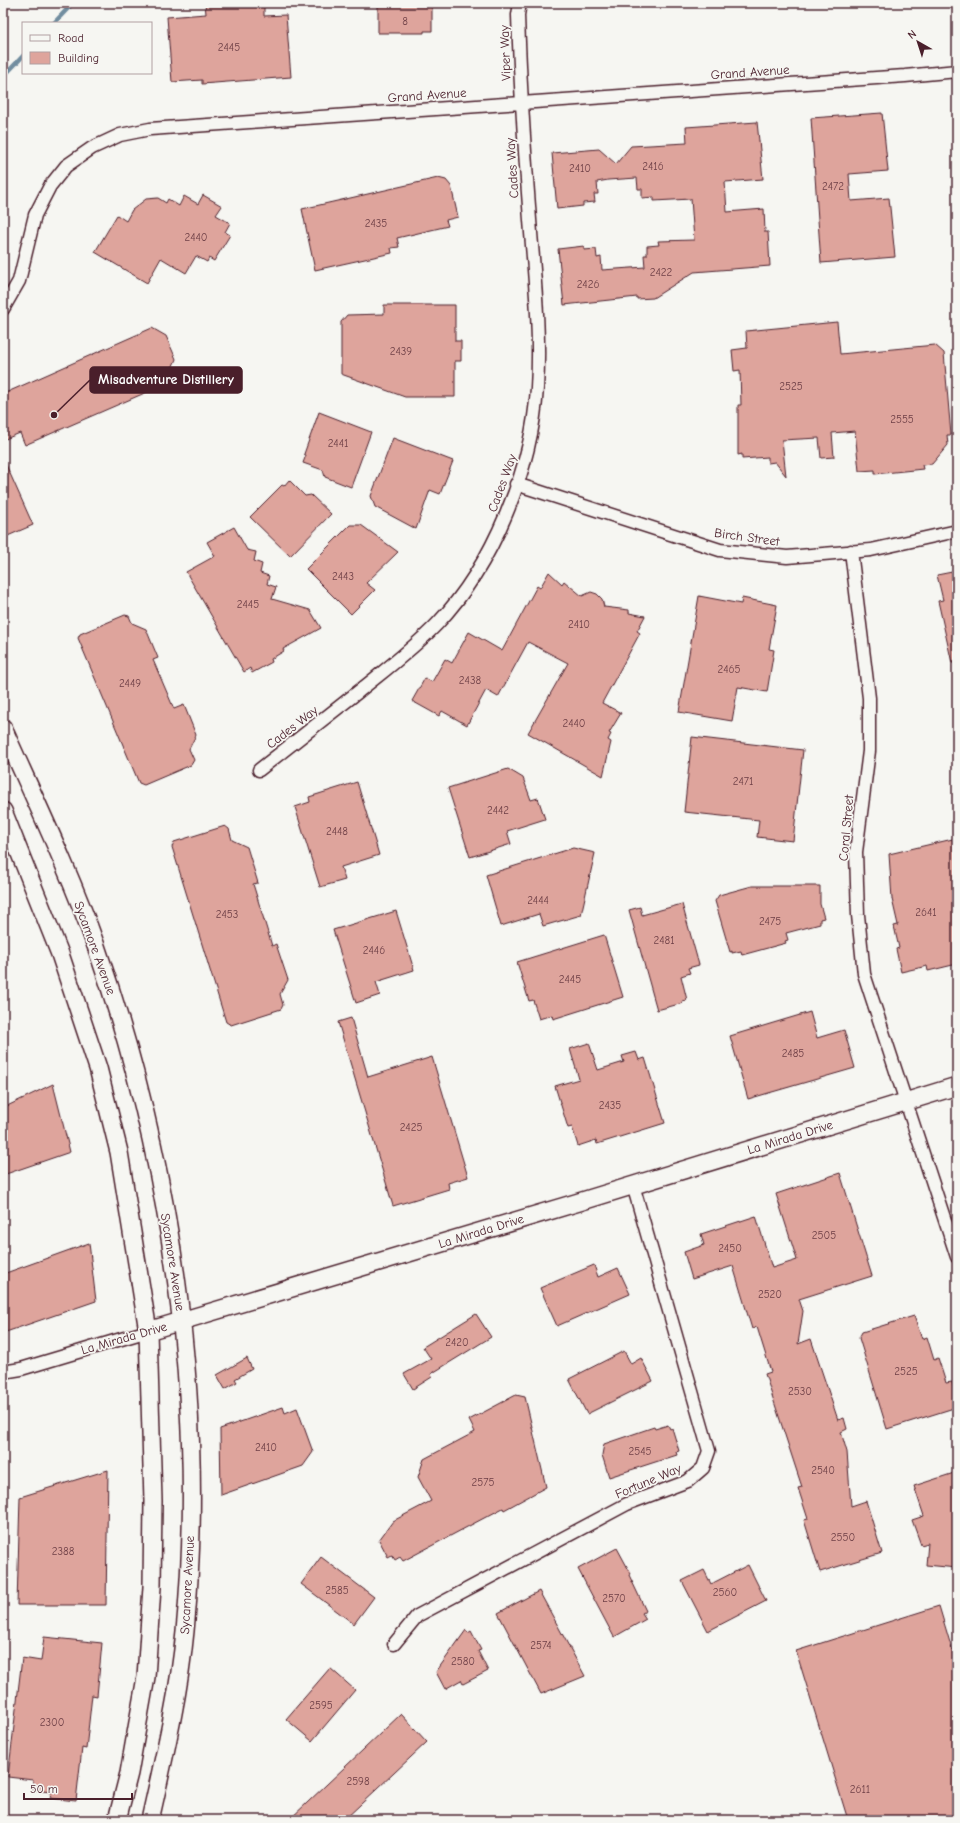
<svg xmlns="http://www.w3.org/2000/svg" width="960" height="1823" font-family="'Comic Neue',sans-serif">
  <rect width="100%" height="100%" fill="#f6f6f2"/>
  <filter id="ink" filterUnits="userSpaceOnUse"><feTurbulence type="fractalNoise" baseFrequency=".025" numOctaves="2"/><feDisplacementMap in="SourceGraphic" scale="8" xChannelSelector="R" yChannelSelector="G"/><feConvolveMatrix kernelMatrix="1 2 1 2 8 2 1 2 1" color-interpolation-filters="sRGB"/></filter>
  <g filter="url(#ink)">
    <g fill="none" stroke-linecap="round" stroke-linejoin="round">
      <!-- stream -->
      <path stroke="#718d9f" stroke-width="4.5" d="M54 23 73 3
        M3 77 23 56"/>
    </g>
    <!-- building -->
    <path fill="#dea49c" stroke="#4a1f2b" d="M205 3H264V16L286 15 291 77 202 84V80L172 82 167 17 206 14Z
      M378 3H432V31H424V33H378Z
      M882 113 888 171 849 174 851 201 889 198 895 257 821 263 811 118Z
      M757 122 763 179 725 182 727 212 764 209 765 232H768L770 266 694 272 653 298 637 299V297L564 305 558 249 584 246V250L596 249 597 258 601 257 602 270 645 267 644 255H647V246L659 245 658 241 694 240 691 199 654 201V197L642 198V189H638L637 178 608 180 597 182 598 194H594L595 202 583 203V206L557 209 552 153 599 149 616 164 631 146 687 143 686 127Z
      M438 178 446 180 451 186 458 217 446 220 448 226 397 238 399 247 391 248 392 253 315 270 302 209Z
      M203 195 222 206 216 215 230 223 225 232 230 235 214 261 209 258 207 262 196 256 186 273 161 258 147 283 95 252 117 215 126 221 132 210 146 199 158 198 166 203 168 199 179 206 184 196 198 204Z
      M384 305H455V341H461V361H455V397H405L341 374V322L347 315 384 314Z
      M837 322 840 354 935 345 944 353 951 435H947L948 445 932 464 922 465 923 469 875 474V470L859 471 855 431 832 433 834 457 821 458 819 438 782 440 786 476 775 462 768 463V457L742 459V454L738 455V405H741L740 370 734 371 732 350 747 348 746 331Z
      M152 328 166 336 176 359 169 375 144 386 147 392 25 445 20 433 3 440V394Z
      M319 412 371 432 351 487 325 477 323 470 303 463 306 455 304 454Z
      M393 438 453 461 440 494 430 490 416 529 375 507 371 496Z
      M3 458 33 525 3 538Z
      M289 480 305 496 311 495 331 514 290 556 250 517 282 485 284 486Z
      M350 525H361L398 552 366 583 375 590 351 614 306 569Z
      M234 527 247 550 256 552 254 561 262 564 260 573 269 576 267 584 276 587 272 599 310 610 321 628 283 649 284 651 271 659 272 662 252 673 250 668 244 672 186 572 215 556 207 542Z
      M957 571V663H952L938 601 943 600 937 575Z
      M549 572 562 584 564 581 582 596 591 592 597 594 602 599 604 607 629 610V613L645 616 637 631 640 633 602 703 621 713 609 733 611 734 608 740 611 742 603 776 528 733 568 663 528 642 498 697 486 690 467 725 442 711 439 716 412 701 425 678 432 682 445 659 452 663 469 632 502 651 537 586 540 588Z
      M699 596 741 604 742 598 777 605 769 649 774 650 767 692 738 687 732 721 679 712Z
      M125 615 129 616 132 623 146 629 158 658 153 660 174 709 184 705 196 735 189 749 194 760 191 765 144 785 139 783 78 638 80 634Z
      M692 737 803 750 793 841 757 837 759 820 684 812Z
      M508 769 523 778 531 800 538 798 545 819 507 831 511 844 470 857 448 788Z
      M357 782 379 855 341 867 345 880 320 887 295 807 310 802 309 797Z
      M225 826 229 829 232 840 247 847 258 883 253 884 272 946 276 944 288 980 280 994 283 1005 281 1009 231 1025 226 1022 172 847 174 842Z
      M957 838V964L928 971 927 966 901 972 896 949 899 948 894 926 898 925 892 899 889 854Z
      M573 848 595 853 581 915 543 926 539 914 501 926 486 875Z
      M752 886H820V904L824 918 820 919V924L786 933 788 940 785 941 786 943 742 955 741 951 732 953V951L730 952 715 901 719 895Z
      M682 904 699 965 688 968 690 973 681 976 687 1000 682 1001 683 1003 657 1010 629 910 640 907 642 915Z
      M396 911 414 970 376 982 380 995 356 1003 333 930Z
      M604 935 623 997 553 1019 552 1015 539 1019 533 1000 529 1001 517 962Z
      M810 1012 817 1038 844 1030 855 1068 748 1099 730 1036Z
      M351 1018 368 1077 432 1057 468 1177 448 1183 449 1189 393 1206 338 1022Z
      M589 1043 598 1070 624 1062 622 1056 636 1052 639 1060 645 1058 665 1123 597 1144 596 1140 578 1146 572 1127 568 1128 555 1086 579 1079 570 1049Z
      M53 1084 70 1152 3 1175V1108Z
      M840 1173 872 1276 799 1299 803 1311 798 1344 811 1339 838 1420 844 1418 847 1429 841 1432 847 1452 851 1506 866 1501 882 1553 820 1572 804 1520 808 1519 798 1488 802 1487 765 1374 771 1372 757 1327 752 1329 733 1266 692 1279 684 1252 704 1245 701 1234 756 1216 772 1268 797 1260 776 1194Z
      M89 1243 96 1301 3 1333V1274Z
      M594 1265 598 1277 618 1268 630 1294 557 1326 540 1288Z
      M476 1314 491 1337 431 1374 432 1377 413 1389 404 1374 431 1359 423 1347Z
      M914 1316 922 1339 927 1337 934 1360 938 1358 946 1383 952 1382 957 1399V1407L887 1429 859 1338 862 1332Z
      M624 1351 631 1364 641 1358 653 1381 587 1414 569 1379Z
      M247 1358 252 1369 235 1379 237 1382 225 1389 217 1375Z
      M516 1395 525 1397 546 1487 504 1510 503 1508 403 1561 400 1557 395 1560 392 1555 388 1557 379 1540 393 1521 431 1501 418 1477 424 1459 475 1432 469 1420Z
      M283 1407 285 1413 297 1408 313 1452 303 1466 221 1495 220 1429Z
      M668 1425 670 1429 672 1428 679 1451 676 1452 677 1455 609 1477 602 1455 604 1444 654 1427 655 1429Z
      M108 1470 106 1605H17L20 1497Z
      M957 1472V1568L926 1565 928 1543 921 1545 912 1520 924 1516 914 1486Z
      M617 1548 631 1574 629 1575 646 1611 642 1613 646 1619 614 1637 578 1569Z
      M321 1557 374 1597 354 1624 301 1584Z
      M748 1565 766 1601 708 1631 682 1581 704 1570 711 1584Z
      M539 1591 585 1676 541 1694 498 1613Z
      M939 1606 957 1666V1820H848L796 1651Z
      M466 1630 468 1633 471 1631 481 1650 478 1651 488 1671 463 1684 461 1680 445 1689 436 1672Z
      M44 1637 102 1643 97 1696 92 1695 86 1749 82 1748 76 1801 50 1798 51 1792 32 1790 33 1780 8 1777 22 1658 41 1661Z
      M330 1668 355 1690 312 1741 286 1719Z
      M401 1714 427 1742 344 1820H289Z"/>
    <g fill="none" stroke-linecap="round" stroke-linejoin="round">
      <defs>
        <path id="street" d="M3 309 19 281 35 215 50 186 66 166 92 148 120 135 150 129 905 76 957 71
          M516 484 720 550 787 557 871 550 957 531
          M851 551 869 698V751L856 852 858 915 864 974 957 1257
          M259 770C292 744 325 718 358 692 385 670 413 649 437 624 493 565 532 469 537 388 541 327 533 266 529 206 524 142 520 79 518 15L520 3
          M3 1372 21 1369 148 1331
          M394 1644 417 1616 627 1504 688 1481 703 1468 709 1451 633 1185"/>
        <path id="secondary" d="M3 728C35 800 70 872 96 946 171 1160 207 1405 185 1631 179 1695 164 1758 150 1820
          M3 811 60 954 98 1068 119 1152 148 1331 153 1501 152 1587 146 1677 129 1773 117 1820
          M148 1331 579 1202 957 1086"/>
      </defs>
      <!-- street casing -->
      <use href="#street" stroke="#4a1f2b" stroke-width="15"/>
      <!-- secondary casing -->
      <use href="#secondary" stroke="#4a1f2b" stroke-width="20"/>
      <!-- street -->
      <use href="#street" stroke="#f6f6f2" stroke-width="12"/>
      <!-- secondary -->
      <use href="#secondary" stroke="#f6f6f2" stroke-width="17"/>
    </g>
  </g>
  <g text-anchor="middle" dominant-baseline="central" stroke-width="3.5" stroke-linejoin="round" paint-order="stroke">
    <!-- number labels -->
    <g font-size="11" fill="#6f4047">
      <text x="405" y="21">8</text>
      <text x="229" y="47">2445</text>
      <text x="653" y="166">2416</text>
      <text x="580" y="168">2410</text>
      <text x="833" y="186">2472</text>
      <text x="376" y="223">2435</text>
      <text x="196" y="237">2440</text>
      <text x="661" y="272">2422</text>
      <text x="588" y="284">2426</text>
      <text x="401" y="351">2439</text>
      <text x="791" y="386">2525</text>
      <text x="902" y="419">2555</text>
      <text x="338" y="443">2441</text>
      <text x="343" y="576">2443</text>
      <text x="248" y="604">2445</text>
      <text x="579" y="624">2410</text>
      <text x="729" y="669">2465</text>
      <text x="470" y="680">2438</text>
      <text x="130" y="683">2449</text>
      <text x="574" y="723">2440</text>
      <text x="743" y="781">2471</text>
      <text x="498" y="810">2442</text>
      <text x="337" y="831">2448</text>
      <text x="538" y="900">2444</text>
      <text x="926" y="912">2641</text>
      <text x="227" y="914">2453</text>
      <text x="770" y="921">2475</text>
      <text x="664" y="940">2481</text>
      <text x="374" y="950">2446</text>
      <text x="570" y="979">2445</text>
      <text x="793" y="1053">2485</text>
      <text x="610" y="1105">2435</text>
      <text x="411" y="1127">2425</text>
      <text x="824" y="1235">2505</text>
      <text x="730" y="1248">2450</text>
      <text x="770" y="1294">2520</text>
      <text x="457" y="1342">2420</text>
      <text x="906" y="1371">2525</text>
      <text x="800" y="1391">2530</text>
      <text x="266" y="1447">2410</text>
      <text x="640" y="1451">2545</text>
      <text x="823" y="1470">2540</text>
      <text x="483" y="1482">2575</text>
      <text x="843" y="1537">2550</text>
      <text x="63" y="1551">2388</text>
      <text x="337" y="1590">2585</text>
      <text x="725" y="1592">2560</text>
      <text x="614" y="1598">2570</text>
      <text x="541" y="1645">2574</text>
      <text x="463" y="1661">2580</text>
      <text x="321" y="1705">2595</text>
      <text x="52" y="1722">2300</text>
      <text x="358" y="1781">2598</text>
      <text x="860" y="1789">2611</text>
    </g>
    <!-- street labels -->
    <g font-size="13" fill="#4a1f2b" stroke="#f6f6f2">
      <text transform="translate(505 53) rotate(-92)">Viper Way</text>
      <text transform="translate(750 72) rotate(-4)">Grand Avenue</text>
      <text transform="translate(427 95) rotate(-4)">Grand Avenue</text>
      <text transform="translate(512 168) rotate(-94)">Cades Way</text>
      <text transform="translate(502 483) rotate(-70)">Cades Way</text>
      <text transform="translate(747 537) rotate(8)">Birch Street</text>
      <text transform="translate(292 727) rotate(-38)">Cades Way</text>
      <text transform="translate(846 828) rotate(-85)">Coral Street</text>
      <text transform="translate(95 948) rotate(70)">Sycamore Avenue</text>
      <text transform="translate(790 1137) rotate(-17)">La Mirada Drive</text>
      <text transform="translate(481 1231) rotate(-17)">La Mirada Drive</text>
      <text transform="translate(173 1262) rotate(81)">Sycamore Avenue</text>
      <text transform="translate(124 1338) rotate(-16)">La Mirada Drive</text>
      <text transform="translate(648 1481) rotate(-23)">Fortune Way</text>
      <text transform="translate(187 1585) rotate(-87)">Sycamore Avenue</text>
    </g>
  </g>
  <!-- callouts -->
  <path fill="none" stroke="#4a1f2b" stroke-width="1.5" d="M54 415L90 380"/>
  <circle fill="#4a1f2b" stroke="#f6f6f2" stroke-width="1.5" cx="54" cy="415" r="4"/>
  <rect fill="#4a1f2b" stroke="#4a1f2b" stroke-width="1.5" x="90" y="367" width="152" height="26" rx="4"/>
  <g font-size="14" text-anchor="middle" font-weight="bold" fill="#fff">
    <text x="166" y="384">Misadventure Distillery</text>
  </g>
  <!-- margin -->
  <rect width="960" height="1823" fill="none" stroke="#f6f6f2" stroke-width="16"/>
  <rect x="8" y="8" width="944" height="1807" fill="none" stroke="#4a1f2b" stroke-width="1.5" filter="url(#ink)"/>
  <!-- legend -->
  <rect x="22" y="22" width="130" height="52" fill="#f6f6f2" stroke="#b1a0a2"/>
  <rect x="30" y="35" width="20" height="6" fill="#f6f6f2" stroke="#b1a0a2"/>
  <text x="58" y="42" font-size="12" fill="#4a1f2b">Road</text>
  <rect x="30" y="52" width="20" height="12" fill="#dea49c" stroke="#b1a0a2"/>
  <text x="58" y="62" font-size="12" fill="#4a1f2b">Building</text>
  <!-- north arrow -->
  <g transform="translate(918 42) rotate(321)" stroke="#f6f6f2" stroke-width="3" paint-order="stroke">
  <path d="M0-3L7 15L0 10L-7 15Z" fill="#4a1f2b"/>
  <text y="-6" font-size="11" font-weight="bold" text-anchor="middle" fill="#4a1f2b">N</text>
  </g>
  <!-- scale -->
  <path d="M24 1793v6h108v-6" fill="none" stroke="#4a1f2b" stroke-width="2"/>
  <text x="30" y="1793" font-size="12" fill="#4a1f2b" stroke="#f6f6f2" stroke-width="3" paint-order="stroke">50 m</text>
</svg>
